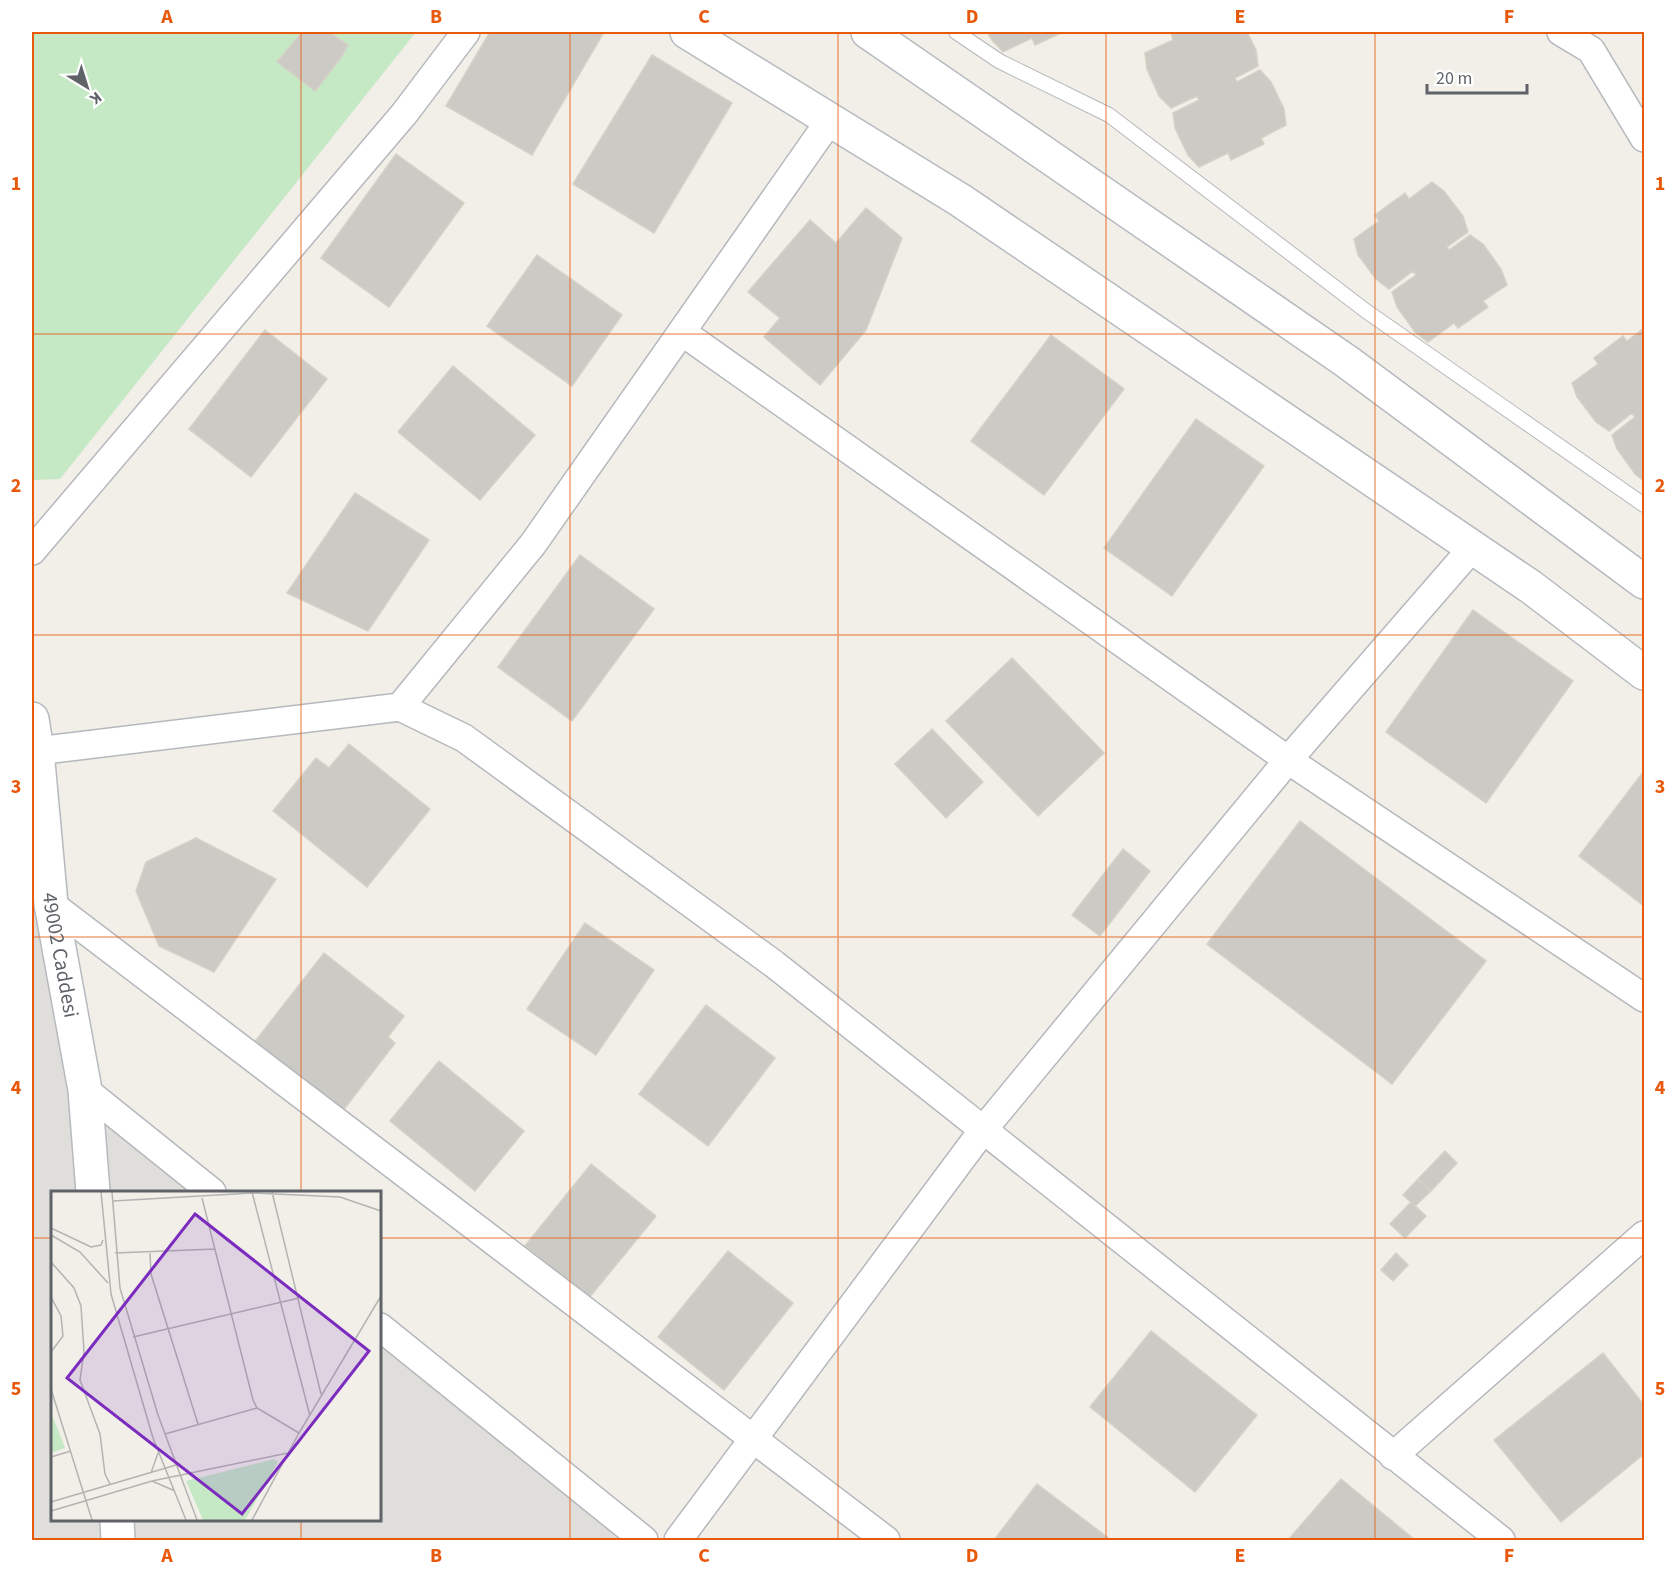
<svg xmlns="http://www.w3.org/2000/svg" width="1676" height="1572" font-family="'Source Sans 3',sans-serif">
  <rect width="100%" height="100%" fill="#f1efe8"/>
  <!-- industrial -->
  <path fill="#e0deda" d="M32 736 83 1074 229 1192H52V1520H380V1315L657 1540H32Z"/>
  <!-- green -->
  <path fill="#c5e8c5" d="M32 32H416L60 479 32 480Z"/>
  <!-- building -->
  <path fill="#cccac5" stroke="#d6d1c6" stroke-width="1.5" d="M302 32H329L348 45 340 59 315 91 277 62Z
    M490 32H604L532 155 446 106Z
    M987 32H1063L1035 45 1032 38 1003 52 992 40Z
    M1174 32H1247L1256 50 1258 66 1235 78 1237 82 1260 70 1271 82 1284 109 1286 125 1261 138 1264 144 1231 160 1228 153 1199 167 1188 155 1175 128 1173 113 1199 100 1197 96 1171 108 1159 96 1147 69 1145 53 1173 40 1171 33Z
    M652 55 732 103 654 233 573 184Z
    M396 154 464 203 389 307 321 258Z
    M1432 182 1444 191 1463 216 1468 232 1447 247 1449 250 1470 235 1483 244 1501 269 1507 285 1483 301 1488 307 1458 328 1454 323 1428 342 1415 332 1397 307 1392 292 1416 275 1413 271 1389 289 1376 279 1358 255 1354 239 1379 221 1375 215 1405 193 1409 199Z
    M866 208 902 238 866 330 820 385 764 337 780 318 748 292 810 220 836 243Z
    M537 255 622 315 572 386 487 326Z
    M1644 328V481L1635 474 1617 449 1612 435 1635 417 1632 413 1609 431 1596 422 1577 397 1572 383 1598 364 1594 358 1623 336 1627 341Z
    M265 330 327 379 251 477 189 429Z
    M1051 335 1124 389 1044 495 971 441Z
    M453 366 535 435 480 500 398 432Z
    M1196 419 1264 466 1172 596 1104 548Z
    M355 493 429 540 368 631 287 593Z
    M580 555 654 609 572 721 498 667Z
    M1473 610 1573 681 1486 803 1386 732Z
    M1012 658 1104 753 1038 816 946 721Z
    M932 729 983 782 946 818 895 764Z
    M349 744 430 809 367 887 273 811 316 758 329 768Z
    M1644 771V906L1579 856Z
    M1300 821 1486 961 1392 1084 1207 944Z
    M196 838 276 879 214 972 159 946 136 891 146 862Z
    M1123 849 1150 871 1100 936 1072 915Z
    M585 923 654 970 596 1055 527 1009Z
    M324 953 404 1016 388 1037 395 1043 342 1112 253 1044Z
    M706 1005 775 1058 708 1146 639 1094Z
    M439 1061 524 1131 475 1191 390 1121Z
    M1445 1151 1457 1163 1431 1191 1418 1179Z
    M591 1164 656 1216 589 1298 525 1246Z
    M1418 1179 1431 1191 1415 1206 1403 1195Z
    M1411 1202 1426 1216 1405 1238 1390 1224Z
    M728 1251 793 1303 724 1390 658 1337Z
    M1396 1253 1408 1265 1393 1281 1381 1270Z
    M1151 1331 1257 1415 1195 1492 1090 1407Z
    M1603 1353 1644 1405V1454L1561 1522 1494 1440Z
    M1341 1479 1415 1540H1288Z
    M1037 1484 1111 1540H994Z"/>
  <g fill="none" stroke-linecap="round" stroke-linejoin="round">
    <defs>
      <path id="lane" d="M956 32 999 61 1109 115 1366 311 1644 505"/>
      <path id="street" d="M1561 32 1591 50 1644 138
        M682 332 1288 760 1644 998
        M32 551 404 114 466 32
        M400 707 533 544 830 120
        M37 751 400 707 464 738 774 964 1501 1540
        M51 904 886 1540
        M85 1090 212 1192
        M380 1327 644 1540
        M1393 1456 1644 1235
        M678 1540 983 1130 1288 760 1473 547"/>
      <g id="secondary">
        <path d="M687 32 960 200 1531 587 1644 673"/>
        <path d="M868 32 1346 361 1644 582"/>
        <path id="s1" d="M32 719 37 751 51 904 85 1090 93 1192"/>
        <path d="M117 1520 118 1540"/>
      </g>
    </defs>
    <!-- lane casing -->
    <use href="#lane" stroke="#b5b8bc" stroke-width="16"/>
    <!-- street casing -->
    <use href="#street" stroke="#b5b8bc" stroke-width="30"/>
    <!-- secondary casing -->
    <use href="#secondary" stroke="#b6babf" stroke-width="36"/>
    <!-- lane -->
    <use href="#lane" stroke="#fff" stroke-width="14"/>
    <!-- street -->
    <use href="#street" stroke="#fff" stroke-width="27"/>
    <!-- secondary -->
    <use href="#secondary" stroke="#fff" stroke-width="33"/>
  </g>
  <!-- grid -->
  <path fill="none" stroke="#e8590c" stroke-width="1.5" stroke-opacity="0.55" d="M301 32V1192M570 32V1540M838 32V1540M1106 32V1540M1375 32V1540M32 334H1644M32 635H1644M32 937H1644M32 1238H52M380 1238H1644M301 1520V1540"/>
  <g text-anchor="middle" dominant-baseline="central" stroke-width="4.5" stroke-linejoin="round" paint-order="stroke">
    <!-- street labels -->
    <g font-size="21" fill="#5f6368" stroke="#fff">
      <text stroke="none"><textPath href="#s1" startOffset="238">49002 Caddesi</textPath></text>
    </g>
  </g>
  <!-- overview -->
  <g transform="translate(51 1191)">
    <rect width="330" height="330" fill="#f1efe8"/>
    <path d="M0 221 14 257 0 262ZM223 268 227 271 194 329H152L135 290Z" fill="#c5e8c5"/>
    <path fill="none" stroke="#b3b3b1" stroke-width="1.5" d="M50 1 60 103 102 247 135 329M61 1 69 97 107 224 146 329M201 1 259 225M221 1 270 203M151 7 202 209 206 217 248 242M62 10 201 2 289 6 330 20M0 37 40 56 50 54 52 49M0 44 29 61 57 92M64 62 164 58M99 62 100 83 147 233M0 71 23 97 30 115 33 161 29 189 49 243 54 283 59 293M0 106 10 125 12 145 0 161M82 146 248 107M0 198 41 329M114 243 206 217M0 266 20 260M100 282 107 262M101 290 124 300M0 311 125 274M0 320 101 290 237 262M201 329 248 242 330 105"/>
    <path fill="#7b2cbf" fill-opacity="0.15" stroke="#7b2cbf" stroke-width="3" d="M144 23 318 160 191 323 16 187Z"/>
    <rect width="330" height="330" fill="none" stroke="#5f6368" stroke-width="3"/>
  </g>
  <!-- border -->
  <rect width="1676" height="1572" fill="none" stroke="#ffffff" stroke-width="66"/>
  <!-- north arrow -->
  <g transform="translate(87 87) rotate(142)" stroke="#ffffff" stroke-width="4.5" paint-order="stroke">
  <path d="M0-4.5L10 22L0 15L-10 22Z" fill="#5f6368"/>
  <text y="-9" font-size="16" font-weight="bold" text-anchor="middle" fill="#5f6368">K</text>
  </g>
  <!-- scale -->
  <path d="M1427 84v9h100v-9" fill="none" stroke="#5f6368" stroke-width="3"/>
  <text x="1436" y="84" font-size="18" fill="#5f6368" stroke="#ffffff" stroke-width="4.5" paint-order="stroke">20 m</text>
  <rect x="33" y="33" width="1610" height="1506" fill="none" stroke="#e8590c" stroke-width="2"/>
  <g font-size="20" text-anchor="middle" font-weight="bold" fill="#e8590c">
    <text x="167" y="23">A</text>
    <text x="436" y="23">B</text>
    <text x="704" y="23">C</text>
    <text x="972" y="23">D</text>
    <text x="1240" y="23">E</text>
    <text x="1509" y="23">F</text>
    <text x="16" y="190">1</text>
    <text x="1660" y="190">1</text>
    <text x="16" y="492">2</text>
    <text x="1660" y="492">2</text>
    <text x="16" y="793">3</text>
    <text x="1660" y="793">3</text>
    <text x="16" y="1094">4</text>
    <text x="1660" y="1094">4</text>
    <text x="16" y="1395">5</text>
    <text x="1660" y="1395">5</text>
    <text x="167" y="1562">A</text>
    <text x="436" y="1562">B</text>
    <text x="704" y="1562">C</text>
    <text x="972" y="1562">D</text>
    <text x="1240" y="1562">E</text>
    <text x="1509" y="1562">F</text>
  </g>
</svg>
